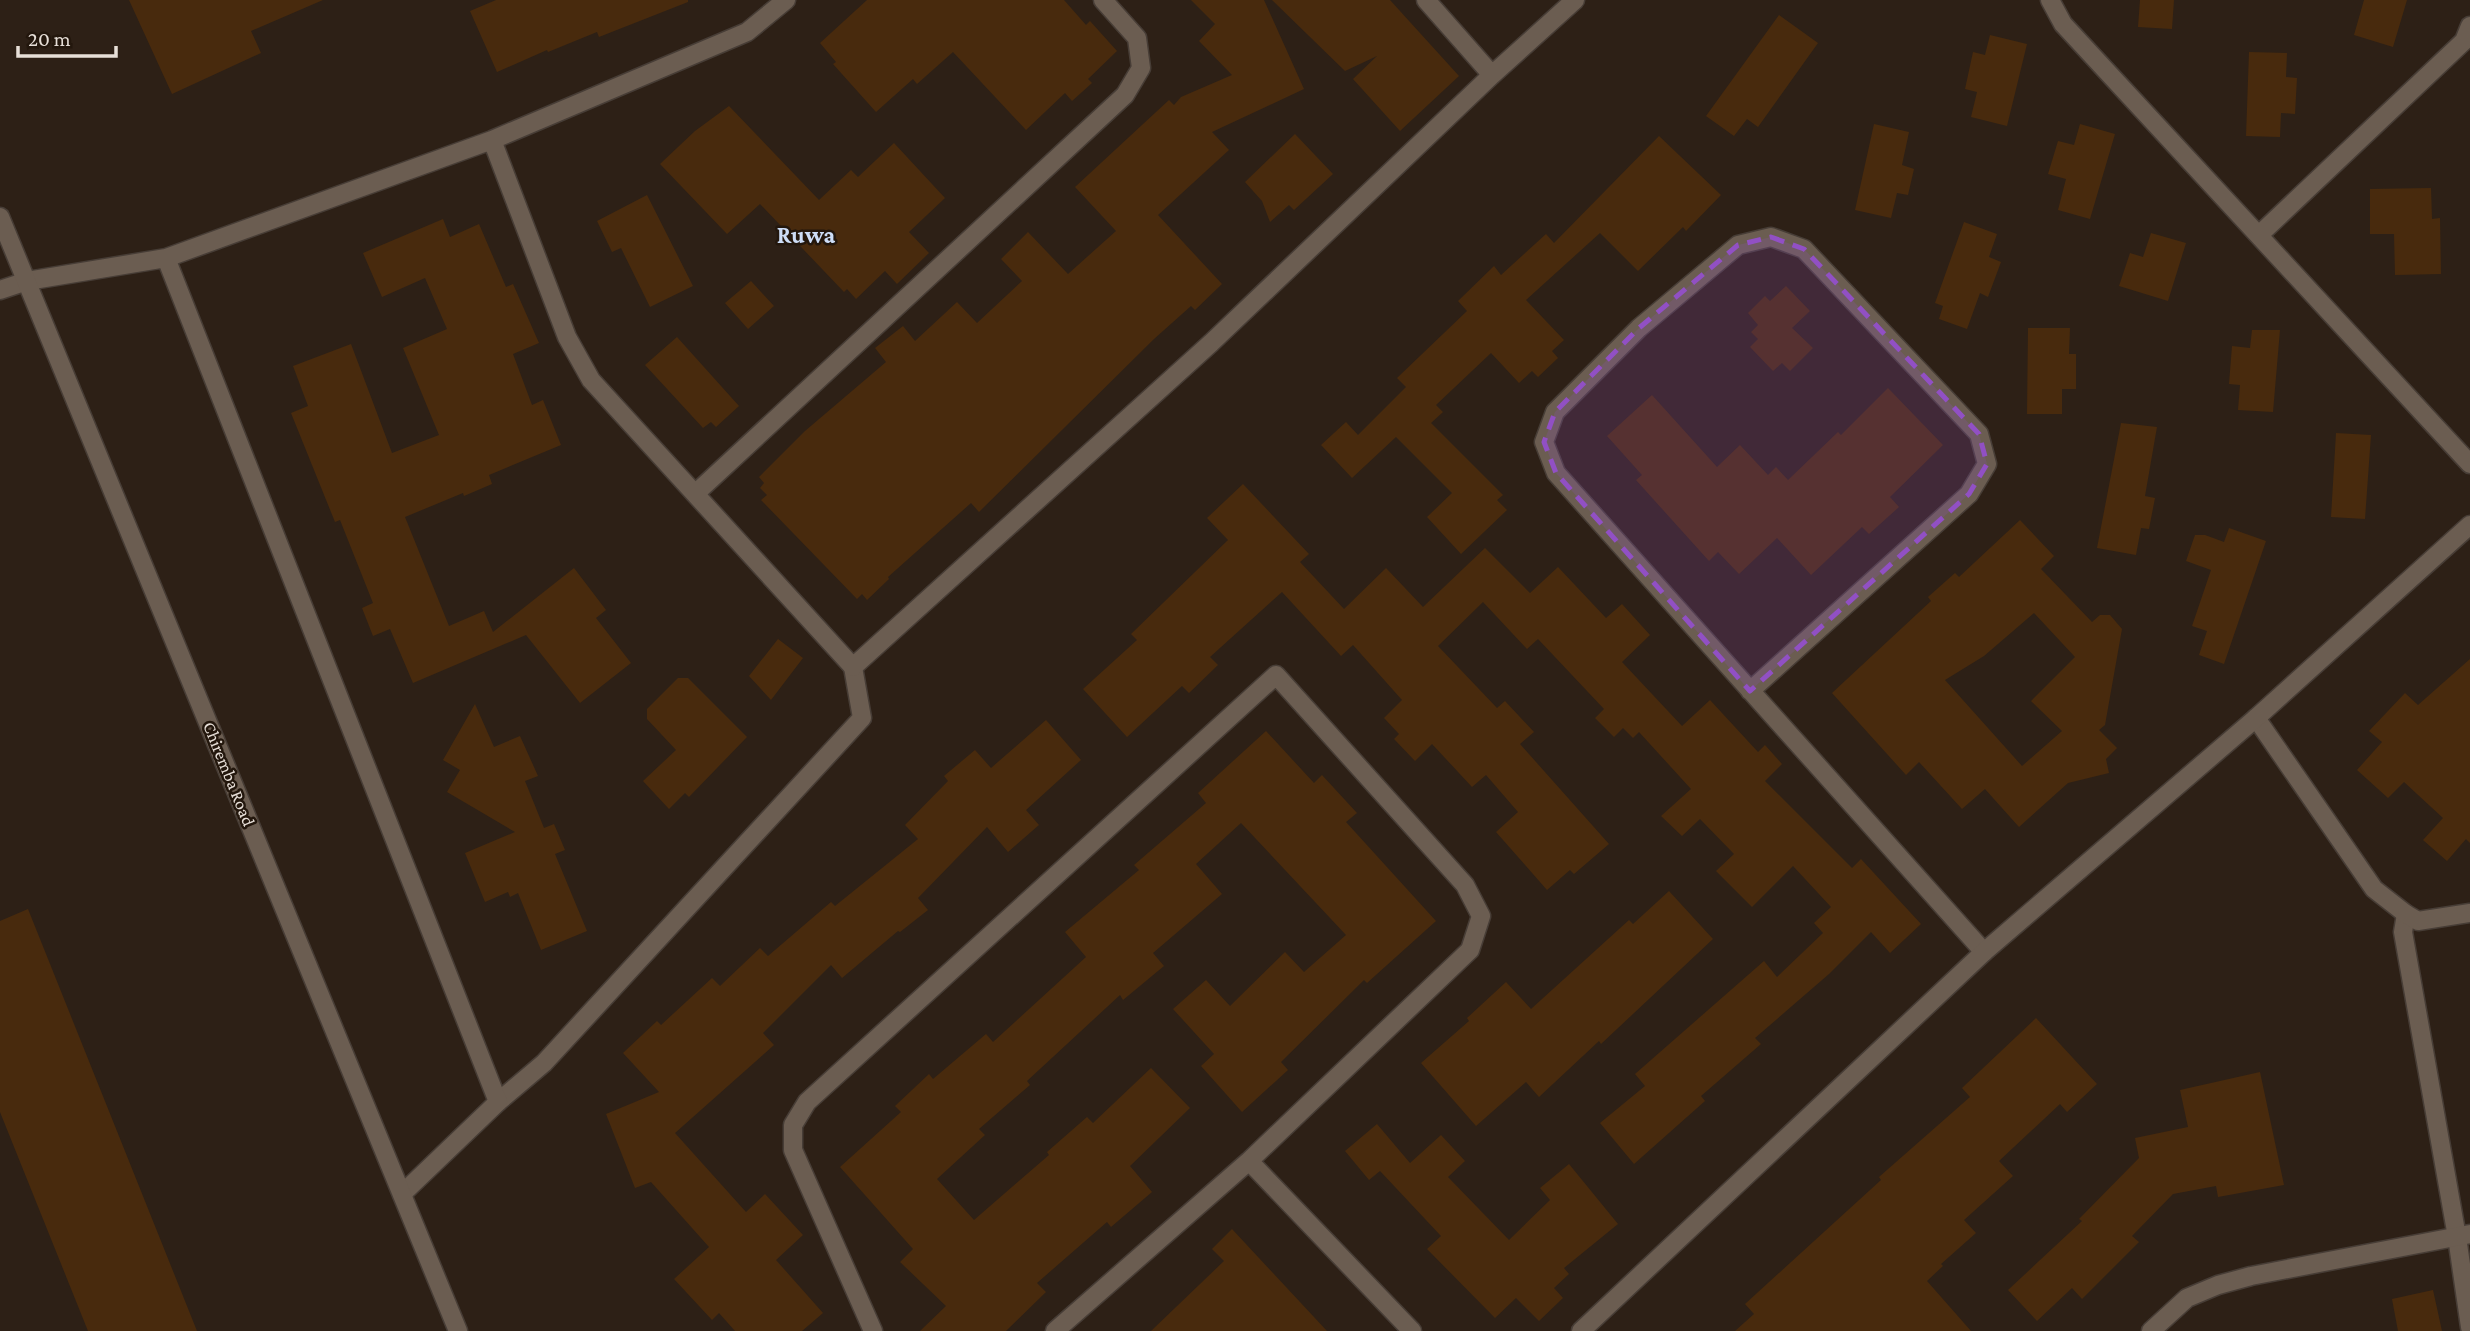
<svg xmlns="http://www.w3.org/2000/svg" width="2470" height="1331" font-family="'Crimson Pro',serif">
  <rect width="100%" height="100%" fill="#2d2016"/>
  <!-- building -->
  <path fill="#482a0d" fill-rule="evenodd" d="M129 0H323L251 31 261 53 172 94Z
    M496 0H688V2L599 37 597 32 548 52 547 50 497 72 470 11Z
    M867 0H1064L1086 25 1090 21 1117 51 1088 79 1092 83 1072 101 1065 93 1026 130 953 52 917 84 913 79 876 112 833 64 836 62 820 43Z
    M1191 0H1264L1304 89 1212 132 1229 150 1158 215 1222 284 1195 310 1191 306 1154 339 979 512 971 503 888 577 889 579 867 600 862 594 857 599 761 500 767 495 760 488 764 483 759 477 805 431 886 362 875 348 903 326 915 341 957 302 977 323 1022 281 1001 259 1028 232 1068 274 1116 231 1075 187 1169 100 1174 105 1181 97 1232 75 1199 41 1215 24Z
    M1272 0H1390L1459 76 1400 131 1353 79 1377 56 1345 71Z
    M2140 0H2174L2172 29 2138 27Z
    M2364 0H2407L2393 47 2354 35Z
    M1779 15 1818 43 1758 127 1747 119 1734 136 1706 116Z
    M1990 35 2027 44 2007 126 1971 117 1977 92 1965 89 1973 52 1985 55Z
    M2249 52 2287 53 2286 77 2297 78 2295 114 2281 113 2280 137 2246 136Z
    M729 106 819 200 851 170 858 177 894 143 945 198 909 232 929 253 897 284 885 271 856 299 847 289 844 292 760 204 727 234 660 164 695 131Z
    M1874 124 1909 132 1902 165 1914 169 1908 195 1897 193 1891 218 1855 210Z
    M2080 124 2115 134 2090 219 2058 210 2066 179 2048 174 2058 141 2074 145Z
    M1295 134 1333 174 1294 210 1289 205 1270 222 1262 201 1245 182Z
    M1659 136 1721 195 1686 231 1683 227 1638 271 1600 233 1526 300 1564 340 1552 351 1558 358 1538 377 1532 371 1519 383 1491 353 1436 405 1443 412 1431 423 1503 495 1497 500 1507 510 1461 554 1427 517 1452 493 1396 437 1352 478 1321 445 1346 422 1358 435 1406 387 1397 378 1467 311 1458 301 1494 266 1501 275 1546 234 1554 243Z
    M2431 188 2432 219 2440 218 2441 274 2395 275 2394 234H2370V189Z
    M647 195 693 286 650 307 621 248 612 252 597 221Z
    M443 219 450 237 479 224 506 287 513 284 539 343 513 354 532 405 543 400 561 445 489 475 492 484 464 496 463 493 405 517 449 626 484 611 493 632 574 568 606 610 596 618 631 663 580 703 526 635 413 683 390 629 373 636 362 608 373 603 340 520 335 522 291 413 308 406 293 366 351 344 392 453 439 435 403 348 447 329 425 278 382 297 363 253Z
    M1964 222 1997 234 1989 257 2001 262 1988 297 1980 293 1967 329 1939 319 1943 306 1935 303Z
    M2151 233 2186 243 2168 301 2119 286 2130 253 2143 257Z
    M751 281 774 306 748 329 725 303Z
    M1786 286 1810 311 1792 328 1813 348 1790 371 1782 363 1773 371 1750 347 1758 339 1751 332 1758 325 1748 313 1765 296 1770 301Z
    M2028 328H2070L2069 354H2076V389H2062V414H2027Z
    M2252 330H2280L2273 412 2238 410 2240 385 2229 384 2232 346 2250 348Z
    M677 337 739 406 716 427 711 422 703 428 645 365Z
    M1888 388 1943 445 1890 497 1899 507 1869 534 1862 527 1811 575 1777 538 1739 574 1718 552 1709 561 1636 480 1642 475 1607 436 1652 395 1717 467 1740 445 1768 475 1776 467 1788 480 1838 432 1841 435Z
    M2121 423 2157 427 2145 496 2155 498 2149 529 2141 528 2136 555 2097 548Z
    M2336 433 2371 435 2365 519 2331 517Z
    M1243 484 1309 554 1300 562 1344 609 1386 568 1423 607 1485 548 1530 593 1558 567 1606 618 1622 604 1650 635 1622 662 1682 726 1710 700 1758 752 1765 745 1782 764 1765 781 1852 868 1861 859 1921 924 1890 953 1871 932 1829 974 1755 1038 1761 1044 1701 1096 1705 1101 1634 1164 1600 1123 1645 1086 1635 1074 1764 961 1777 977 1823 933 1814 923 1831 907 1793 866 1752 907 1716 871 1734 854 1700 819 1682 836 1661 816 1691 789 1639 732 1633 738 1623 728 1614 737 1595 718 1604 709 1538 639 1527 649 1483 602 1438 646 1497 708 1505 701 1534 732 1520 744 1609 844 1574 874 1570 870 1547 890 1496 832 1518 812 1486 775 1472 787 1432 744 1415 761 1394 739 1399 734 1384 718 1402 700 1353 645 1341 656 1282 592 1210 657 1218 665 1189 693 1182 686 1127 737 1083 689 1137 640 1131 634 1228 540 1207 518Z
    M2020 520 2054 556 2041 569 2092 622 2100 615H2110L2122 629 2105 725 2099 730 2117 748 2106 759 2109 773 2068 783 2019 827 1985 789 1962 809 1919 762 1906 775 1832 693 1931 601 1928 597 1955 573 1959 577ZM2034 613 2075 657 2031 701 2062 731 2022 766 1945 680 1984 656Z
    M2229 528 2266 541 2224 664 2199 655 2207 631 2192 626 2211 570 2186 561 2195 535H2205L2224 542Z
    M778 639 803 658 771 700 749 676Z
    M2470 659V843L2466 839 2447 861 2423 840 2443 818 2404 782 2388 798 2357 770 2382 742 2369 731 2405 693 2418 705Z
    M678 678H688L747 737 689 797 685 793 669 809 643 781 676 750 647 719V709Z
    M475 704 494 747 520 736 538 776 525 781 544 828 554 824 565 850 555 854 587 931 541 950 518 893 510 897 508 892 485 902 465 853 515 832 447 792 460 770 443 760Z
    M1046 720 1081 760 1026 810 1039 825 1008 852 987 827 918 898 928 910 900 932 898 931 842 978 831 965 763 1033 774 1045 675 1133 746 1212 765 1194 803 1235 776 1260 823 1313 802 1331H735L719 1313 712 1320 674 1279 709 1247 651 1182 635 1188 606 1114 659 1092 623 1053 657 1021 661 1025 712 978 720 986 760 948 768 956 831 902 835 906 918 839 905 825 948 781 944 776 975 750 991 768Z
    M1266 731 1314 783 1322 775 1357 813 1346 822 1436 921 1367 983 1364 980 1281 1062 1288 1070 1242 1112 1201 1066 1214 1054 1173 1009 1206 980 1230 1006 1285 952 1304 972 1346 935 1241 823 1196 864 1222 894 1153 953 1164 966 1123 1000 1120 995 1027 1081 1030 1085 979 1129 985 1135 937 1179 974 1220 1049 1155 1047 1152 1087 1117 1093 1123 1151 1068 1190 1108 1130 1166 1152 1192 1111 1227 1107 1222 1037 1283 1046 1292 1006 1331H920L946 1306 900 1262 913 1249 840 1167 901 1112 895 1106 929 1074 933 1079 986 1034 993 1042 1086 957 1065 932 1139 870 1134 865 1206 803 1198 793Z
    M1669 891 1713 939 1601 1044 1599 1041 1539 1097 1526 1082 1476 1126 1421 1063 1469 1021 1467 1018 1506 982 1531 1009 1629 920 1633 924Z
    M28 909 197 1331H88L0 1112V921Z
    M2036 1018 2097 1084 2067 1112 2060 1104 1999 1161 2013 1176 1964 1220 1976 1233 1941 1264 1943 1266 1927 1281 1971 1331H1735L1754 1314 1745 1304 1881 1180 1879 1177 1970 1097 1962 1088Z
    M2260 1072 2284 1185 2218 1197 2216 1186 2173 1194 2132 1236 2139 1242 2082 1299 2072 1288 2037 1321 2008 1290 2082 1221 2079 1219 2139 1158 2135 1138 2188 1127 2180 1090Z
    M1377 1124 1410 1163 1441 1135 1465 1161 1448 1177 1509 1240 1550 1200 1540 1188 1569 1164 1618 1224 1564 1268 1569 1274 1554 1288 1563 1298 1539 1321 1516 1298 1495 1318 1427 1249 1441 1236 1380 1171 1369 1180 1345 1151Z
    M1232 1229 1300 1302 1327 1331H1151L1224 1261 1212 1249Z
    M2433 1290 2442 1331H2398L2392 1299Z"/>
  <g fill="none" stroke-linecap="round" stroke-linejoin="round">
    <defs>
      <path id="service" d="M2406 914 2403 932 2457 1237 2470 1327
        M498 1102 544 1063 862 718 853 667"/>
      <path id="minor" d="M1426 0 1492 75
        M2050 0 2063 24 2470 464
        M492 140 567 337 591 380 853 667 1211 343 1492 75 1575 0
        M2259 235 2464 41 2470 26
        M166 258 498 1102 402 1194
        M0 290 27 281 166 258 492 140 747 32 786 0
        M696 493 1125 95 1141 68 1137 38 1103 0
        M1750 691 1969 494 1987 464 1979 434 1804 249 1771 237 1738 245 1639 328 1555 412 1544 442 1556 473 1984 952
        M2256 718 2374 889 2406 914 2418 921 2470 913
        M1249 1161 1412 1331
        M873 1331 793 1150V1125L807 1102 1276 675 1465 885 1481 916 1470 950 1249 1161 1055 1331
        M2151 1331 2187 1298 2218 1285 2251 1276 2470 1234"/>
      <path id="tertiary" d="M1581 1331 1984 952 2256 718 2470 525"/>
      <path id="secondary" d="M0 217 458 1331"/>
    </defs>
    <!-- service casing -->
    <use href="#service" stroke="#473d36" stroke-width="21"/>
    <!-- minor casing -->
    <use href="#minor" stroke="#473d36" stroke-width="21"/>
    <!-- tertiary casing -->
    <use href="#tertiary" stroke="#473d36" stroke-width="21"/>
    <!-- secondary casing -->
    <use href="#secondary" stroke="#473d36" stroke-width="21"/>
    <!-- service -->
    <use href="#service" stroke="#6b5d51" stroke-width="18"/>
    <!-- minor -->
    <use href="#minor" stroke="#6b5d51" stroke-width="18"/>
    <!-- tertiary -->
    <use href="#tertiary" stroke="#6b5d51" stroke-width="18"/>
    <!-- secondary -->
    <use href="#secondary" stroke="#6b5d51" stroke-width="18"/>
  </g>
  <!-- marked area -->
  <path fill="#9150c4" fill-opacity="0.2" stroke="#9150c4" stroke-width="5" stroke-dasharray="14 9" stroke-linejoin="round" d="M1771 237 1804 249 1979 434 1987 464 1969 494 1750 691 1556 473 1544 442 1555 412 1639 328 1738 245Z"/>
  <g text-anchor="middle" dominant-baseline="central" stroke-width="5" stroke-linejoin="round" paint-order="stroke">
    <!-- street labels -->
    <g font-size="18" fill="#e7dfd8" stroke="#23170d">
      <text transform="translate(229 774) rotate(68)">Chiremba Road</text>
    </g>
    <!-- district labels -->
    <g font-size="24" font-weight="bold" fill="#cdddf7" stroke="#23170d">
      <text x="806" y="234">Ruwa</text>
    </g>
  </g>
  <!-- scale -->
  <path d="M18 46v10h98v-10" fill="none" stroke="#e7dfd8" stroke-width="3.5"/>
  <text x="28" y="46" font-size="21" fill="#e7dfd8" stroke="#23170d" stroke-width="5" paint-order="stroke">20 m</text>
</svg>
